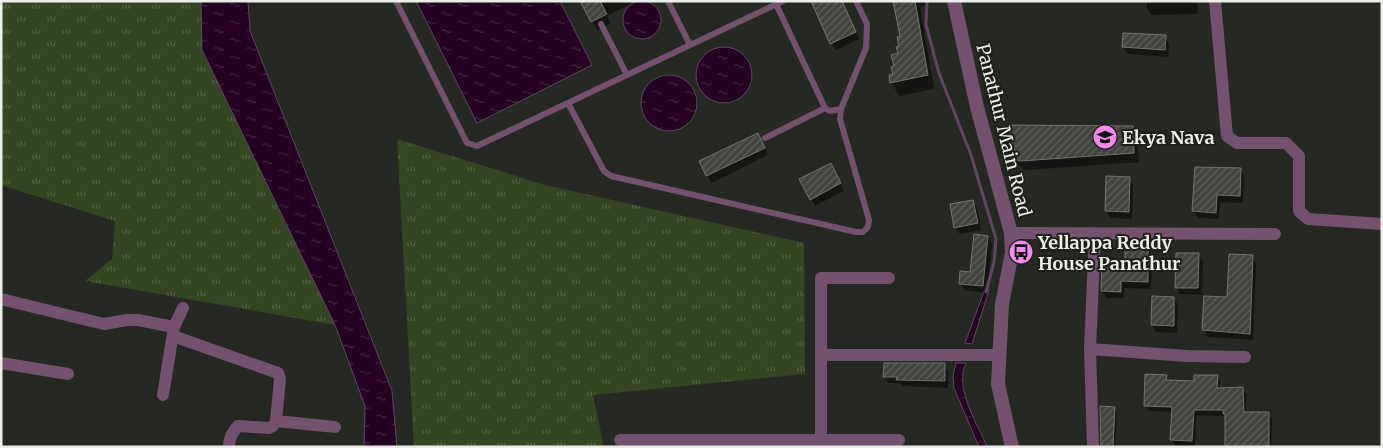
<svg xmlns="http://www.w3.org/2000/svg" width="1383" height="448" font-family="Merriweather,serif">
  <defs>
    <pattern id="grass-tufts" width="24" height="20" patternUnits="userSpaceOnUse" patternTransform="scale(1.25)"><rect width="24" height="20" fill="#354623"/><path d="M3 7l-1-3M5 7V3M7 7l1-3M15 17l-1-3M17 17v-4M19 17l1-3" fill="none" stroke="#526143"/></pattern>
    <pattern id="water-ripples" width="26" height="14" patternUnits="userSpaceOnUse" patternTransform="scale(1.25)"><rect width="26" height="14" fill="#240023"/><path d="M2 4q2-2 4 0t4 0M15 11q2-2 4 0t4 0" fill="none" stroke="#442643"/></pattern>
    <pattern id="building-hatch" width="6" height="6" patternUnits="userSpaceOnUse" patternTransform="scale(1.25)"><rect width="6" height="6" fill="#41443e"/><path d="M-1 1l2-2M0 6l6-6M5 7l2-2" fill="none" stroke="#5d5f5a"/></pattern>
  </defs>
  <rect width="100%" height="100%" fill="#262824"/>
  <!-- grass -->
  <path fill="url(#grass-tufts)" d="M1 1H201L202 50 335 325 85 281 112 259 115 221 1 185Z
    M397 139 545 185 804 243 805 374 593 395 604 447H414Z"/>
  <!-- water -->
  <path fill="url(#water-ripples)" stroke="#60475f" d="M623 20a19 19 0 1 1 38 0a19 19 0 1 1-38 0Z
    M201 1H248L250 31 392 391 397 447H364L365 406 335 325 202 50Z
    M416 1H560L592 65 477 123Z
    M696 75a28 28 0 1 1 56 0a28 28 0 1 1-56 0Z
    M641 103a28 28 0 1 1 56 0a28 28 0 1 1-56 0Z
    M985 289 989 290 972 344 965 343Z
    M956 363H966C954 388 977 423 987 447H979L954 388 953 376Z"/>
  <!-- shadow -->
  <path fill="#0007" d="M582 1H635V2L607 16 611 23 597 30Z
    M841 1 859 39 836 50 832 43Z
    M895 1H925L926 5 920 7 934 89 899 96 892 83 890 76 894 74 902 36Z
    M1147 1H1197L1198 14 1151 15 1147 8Z
    M1124 34 1165 37 1169 44 1168 57 1128 54 1123 47Z
    M1132 127 1137 136 1139 162 1027 170 1022 169 1016 159Z
    M761 141 768 155 711 183 700 162Z
    M1240 169 1244 176 1243 203 1220 202 1219 219 1198 218 1194 211Z
    M834 171 844 191 815 206 801 180Z
    M1129 178 1133 185 1132 219 1111 218 1106 211Z
    M972 201 977 208 981 230 960 234 955 227Z
    M988 237 992 244 987 293 964 290 960 283 971 274Z
    M1148 249 1152 256 1151 289 1124 288V298H1106L1102 291Z
    M1199 255 1203 262 1202 295 1180 294 1176 287Z
    M1252 257 1256 264 1253 340 1208 337 1204 330 1205 297 1228 298Z
    M1174 298 1178 305 1177 333 1156 332 1152 325Z
    M944 364 948 371V388L902 386 900 383H888L885 376Z
    M1166 376 1169 382H1195L1217 376 1220 382V389H1242L1246 394V413L1269 414 1272 419 1271 447H1226L1225 416 1196 415 1195 447 1175 446 1172 440 1173 412 1149 411 1145 406Z
    M1114 408 1117 412 1115 447H1102Z"/>
  <g fill="none" stroke-linecap="round" stroke-linejoin="round">
    <!-- stream -->
    <path stroke="#60475f" stroke-width="3" d="M927 1 926 25 939 73 971 155 996 239 994 262 986 292"/>
  </g>
  <!-- building -->
  <path fill="url(#building-hatch)" stroke="#737670" d="M580 1H600L607 14 591 22Z
    M811 1H842L856 32 830 44Z
    M893 1H915L928 75 890 83 889 75 893 74 891 67 894 66 891 55 898 53 896 47 899 46 897 37 900 36Z
    M1123 33 1166 35 1165 50 1122 47Z
    M1008 125 1133 126 1134 153 1021 161 1015 160Z
    M758 133 765 148 706 176 699 161Z
    M831 163 841 183 810 200 799 179Z
    M1195 167 1241 168 1240 196 1217 195 1216 213 1192 211Z
    M1106 176 1130 177 1129 212 1105 211Z
    M973 200 978 223 954 228 950 204Z
    M974 234 988 236 983 286 959 284 960 271 970 272Z
    M1125 247 1148 248V282L1121 281V292L1101 291 1102 260H1125Z
    M1176 253H1199L1198 288H1175Z
    M1229 254 1253 255 1250 334 1202 330 1204 296 1227 297Z
    M1152 296 1174 297V326L1151 325Z
    M884 363H945V381L896 380 897 377H883Z
    M1145 374 1167 375 1166 380 1194 381V375H1218L1217 388 1243 387 1244 412H1269V447H1225V414H1223V410H1194L1192 441 1170 440 1172 407 1144 406Z
    M1100 406 1115 407 1113 447H1101Z"/>
  <g fill="none" stroke-linecap="round" stroke-linejoin="round">
    <!-- service -->
    <path stroke="#73516f" stroke-width="6" d="M396 1 467 143 477 146 783 1
      M668 1 690 45
      M776 4 825 108 830 111 841 109
      M601 24 627 75
      M568 103 604 171 611 176 856 232H863L868 227 869 220 840 119 841 109 866 48 867 24 856 1
      M765 138 825 108"/>
    <!-- minor -->
    <path stroke="#73516f" stroke-width="12" d="M1215 1 1227 136 1237 143H1286L1299 156V211L1308 219 1382 224
      M1011 233 1275 234
      M1 299 104 324 127 320H138L174 327
      M173 336 278 373 280 379 276 421 273 426 269 428 238 426C232 433 229 438 229 447
      M1090 349 1187 356 1245 357
      M821 355H998
      M1 363 68 374
      M163 395 174 327 183 308
      M276 421 335 427
      M620 440H899
      M821 447V278H889
      M1093 447 1090 349 1095 234"/>
    <!-- tertiary -->
    <path stroke="#73516f" stroke-width="14" d="M954 1 977 107 1011 233 1012 252 1002 304 998 384 1012 447"/>
  </g>
  <!-- icons -->
  <defs>
    <symbol id="school-disc" viewBox="-11 -11 22 22"><circle r="9.5" fill="#f689ed" stroke="#1c1f1a"/><path d="M0-5L7-2L0 1L-7-2ZM-4 1L0 2.5L4 1V4Q0 6-4 4Z" fill="#111"/></symbol>
    <symbol id="bus-disc" viewBox="-11 -11 22 22"><circle r="9.5" fill="#f689ed" stroke="#1c1f1a"/><path d="M-5-6H5V4H4V6H2V4H-2V6H-4V4H-5ZM-3.5-4V0h7V-4ZM-3.5 1.2v1.5H-2V1.2ZM2 1.2v1.5H3.5V1.2Z" fill="#111"/></symbol>
  </defs>
  <g fill-rule="evenodd">
    <use href="#school-disc" x="1091" y="123" width="28" height="28"/>
    <use href="#bus-disc" x="1007" y="238" width="28" height="28"/>
  </g>
  <g text-anchor="middle" dominant-baseline="central" stroke-width="4" stroke-linejoin="round" paint-order="stroke">
    <!-- street labels -->
    <g font-size="18" fill="#eceeea" stroke="#1c1f1a">
      <text transform="translate(1004 130) rotate(76)">Panathur Main Road</text>
    </g>
    <!-- poi labels -->
    <g font-size="18" font-weight="bold" fill="#eceeea" stroke="#1c1f1a" text-anchor="start">
      <text x="1122" y="137">Ekya Nava</text>
      <text x="1038" y="242">Yellappa Reddy<tspan x="1038" dy="21">House Panathur</tspan></text>
    </g>
  </g>
  <!-- border -->
  <rect width="1383" height="448" fill="none" stroke="#eceeea" stroke-width="5"/>
</svg>
